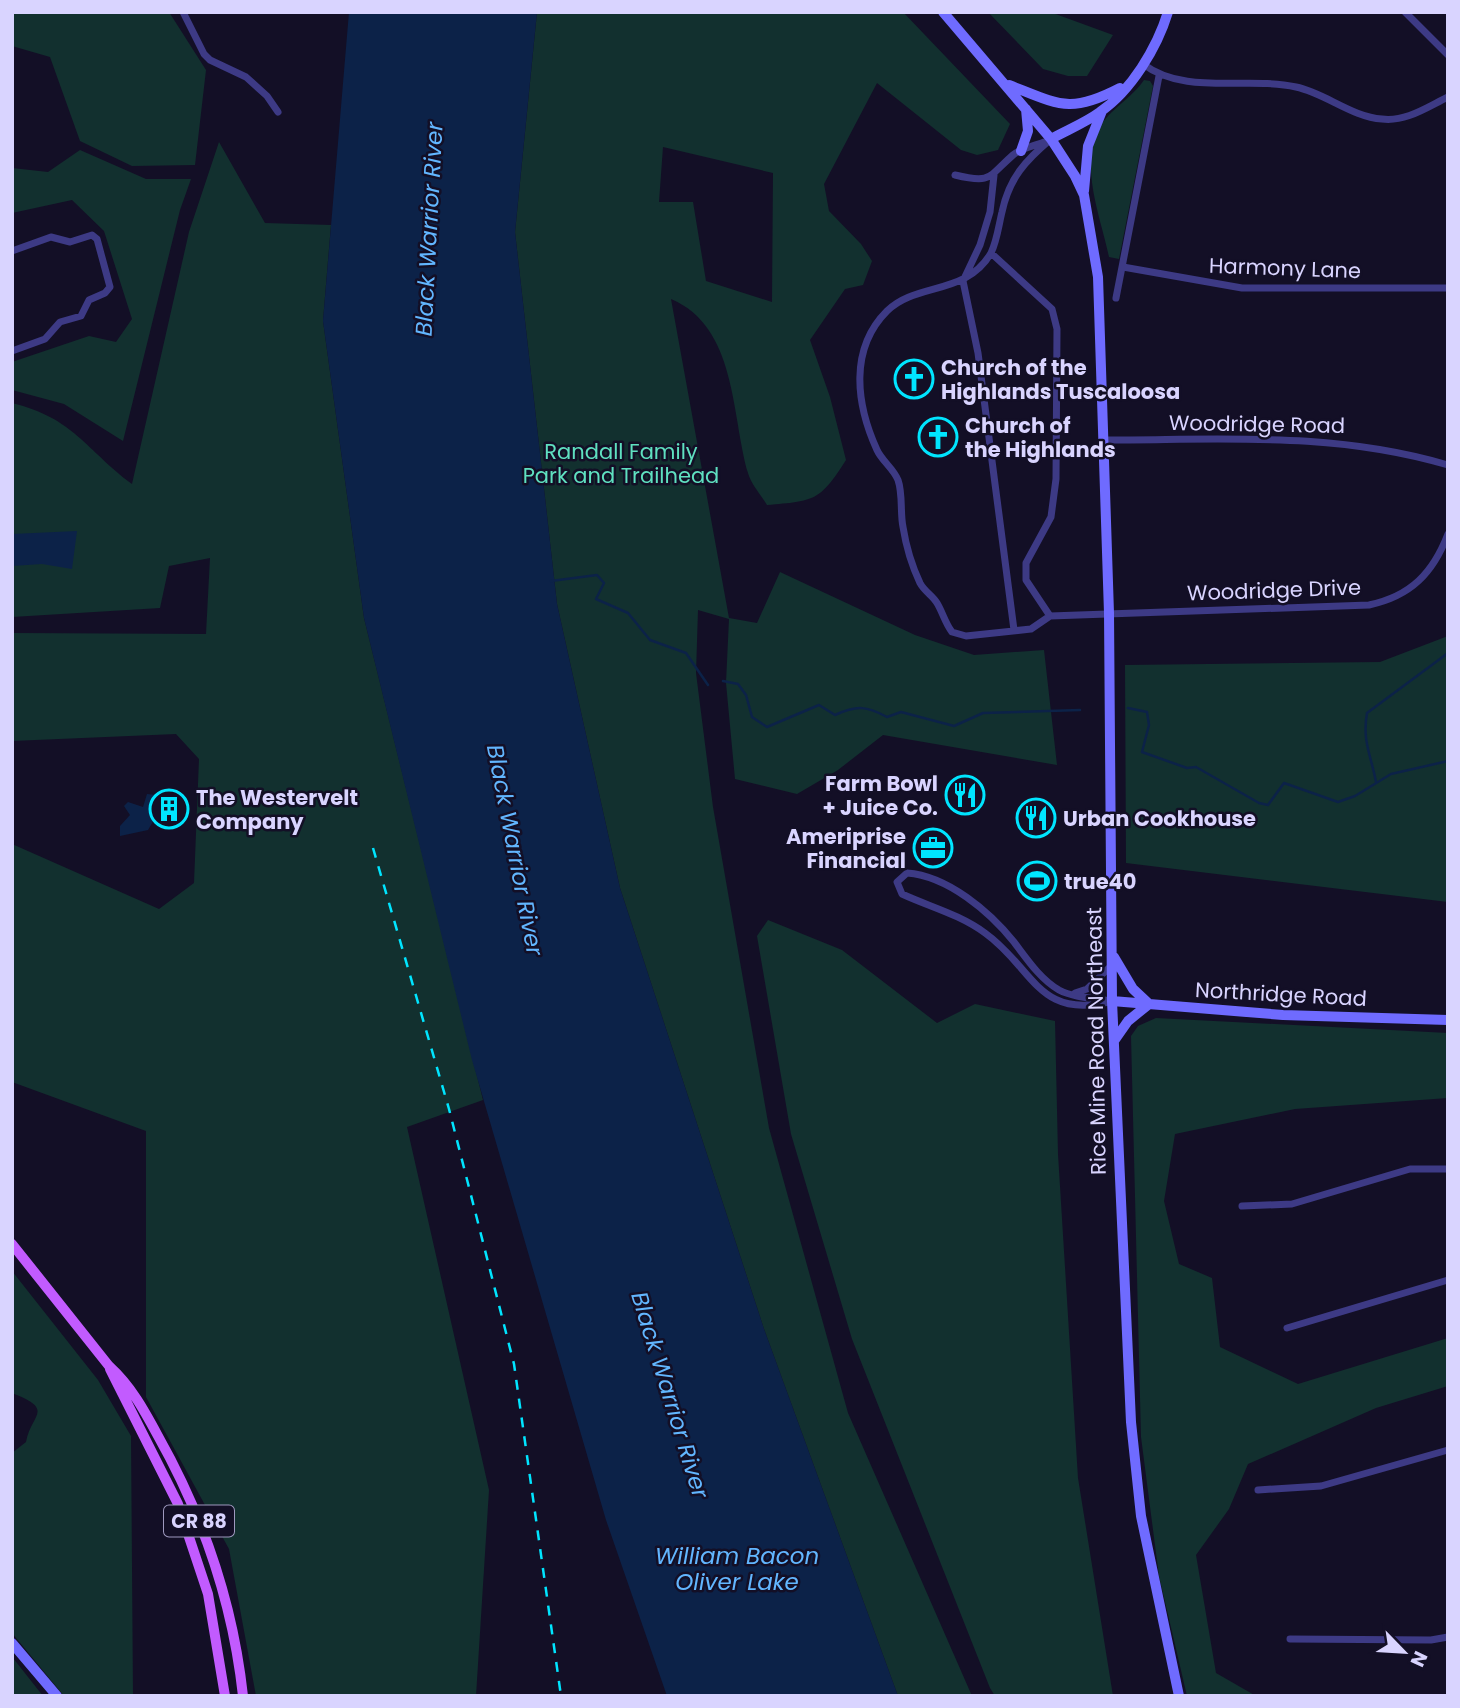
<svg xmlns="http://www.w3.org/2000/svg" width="1460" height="1708" font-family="Poppins,sans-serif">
  <rect width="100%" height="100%" fill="#130f26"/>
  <!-- green -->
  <path fill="#12302f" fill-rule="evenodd" d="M12 12H169L206 70 195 165 132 166 80 141 50 57 12 46Z
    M537 12H903L1010 124 998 150 977 155 961 150 877 83 824 184 829 211 861 244 872 261 863 285 845 289 810 340 830 397 846 460C820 501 815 501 767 505 761 495 751 484 748 473 731 414 737 327 671 299L729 618 757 623 780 572 915 635 974 655 1044 650 1057 765 883 735 838 770 797 794 735 779 726 683 729 619 698 610 696 673 713 807 769 1128 848 1413 972 1696H898L764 1329 620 888 557 604 515 232ZM663 147 773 173 772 302 706 281 693 202H659Z
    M988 12H1050L1113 35 1087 76H1068L1043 69Z
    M1144 80 1150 81 1153 86 1119 259 1109 257C1101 218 1079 166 1099 128 1109 110 1132 98 1144 80Z
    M219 142 265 223 331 225 323 321 364 618 483 1100 407 1127 489 1490 476 1696H256L229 1549 146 1397V1131L12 1082V844L159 909 194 883 199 759 176 734 12 741V633L206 634 210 558 169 566 160 608 12 617V403C74 418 86 450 132 484L189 232Z
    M80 150 146 179H191L180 210 123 441 64 404 12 390V362L89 336 116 342 132 319 104 231 72 200 12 213V168L48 172Z
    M1448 636V902L1126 863 1125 665 1380 662Z
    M768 920 842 950 937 1023 975 1004 1055 1021 1058 1154 1078 1478 1113 1696H995L990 1688 852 1339 791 1134 757 936Z
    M1156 1018 1448 1033V1098L1295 1109 1175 1134 1164 1201 1179 1264 1212 1278 1220 1347 1298 1384 1448 1338V1386L1376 1408 1248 1464 1229 1509 1196 1555 1216 1673 1256 1696H1187L1159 1576 1141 1437 1131 1036 1138 1026Z
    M12 1271 98 1380 131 1436 133 1696H64L12 1633V1453L26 1442C31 1414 56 1410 12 1393Z
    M12 1657 13 1658 43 1696H12Z"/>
  <!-- water -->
  <path fill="#0c2248" d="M349 12H537L515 232 557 604 620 888 764 1329 898 1696H667L606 1520 472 1060 364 618 323 321Z
    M77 531 72 569 42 564 12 566V534Z
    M147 794 156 795 159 799 154 800 155 818 148 830 120 836V826L130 815 124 806 128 802 143 807Z"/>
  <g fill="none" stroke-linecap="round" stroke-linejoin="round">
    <!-- stream -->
    <path stroke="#0c2248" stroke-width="2.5" d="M551 581 597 575 604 583 596 599 628 613 650 640 686 653 708 685
      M723 681 738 684 746 695 752 717 767 727 819 705 835 715C857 705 867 706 887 717L901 712 954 726 983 713 1080 710
      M1128 708 1147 712 1149 725 1142 752 1187 768 1196 767 1259 803 1268 805 1284 783 1338 802 1355 796 1391 774 1448 761
      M1376 782C1371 755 1362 741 1367 713L1448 653"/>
    <!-- street -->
    <path stroke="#3d3a85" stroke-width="7" d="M183 12 204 54 210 60 246 77 267 96 278 112
      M1405 12 1448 55
      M1143 64C1185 96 1247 76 1296 87 1325 93 1352 117 1382 119 1406 122 1427 107 1448 97
      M1051 139C1026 160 1009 178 1002 212 999 224 997 241 991 253 966 296 916 282 887 311 849 349 856 404 877 450 882 461 893 468 898 480 903 494 900 513 903 527 906 546 912 566 920 583 924 591 933 596 937 603 943 613 945 623 952 632L966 636 1031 629 1050 616 1369 605C1411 596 1433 573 1448 534
      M955 175C992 184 988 177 1013 155 1021 148 1034 146 1044 142
      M994 175 990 212 980 245 963 281 978 353 1014 630
      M12 251 51 237 70 242 92 235 97 239 110 287 105 293 89 300 81 316 60 322 45 339 12 351
      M991 253 1052 309 1057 329 1056 479 1051 517 1026 563V580L1050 616
      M1123 267 1242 288H1448
      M1116 298 1159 76
      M1104 440C1223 440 1333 431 1448 465
      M907 873C948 876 990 912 1014 942 1027 959 1040 979 1059 990 1074 998 1095 998 1112 1001 1038 1021 1034 968 985 933 959 914 930 907 902 894L897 882Z
      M1075 993 1087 989 1112 965
      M1242 1206 1292 1204 1410 1169H1448
      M1287 1328 1448 1280
      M1258 1490 1321 1486 1448 1450
      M1290 1639 1431 1640 1448 1637"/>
    <!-- secondary -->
    <path stroke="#6f6bff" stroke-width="10" d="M943 12 1051 139 1075 176 1084 195 1098 277 1109 613 1112 1001 1131 1422 1141 1516 1179 1696
      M1009 85C1060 105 1070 114 1120 88
      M1051 139C1067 130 1085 123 1100 112 1131 91 1157 48 1168 12
      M1021 151 1028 131 1026 109
      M1084 191 1088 146 1102 111
      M1114 957 1133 989 1149 1004 1128 1021 1114 1041
      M1112 1001 1283 1015 1448 1020
      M12 1643 57 1696"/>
    <!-- primary -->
    <path stroke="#c25bff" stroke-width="10" d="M12 1244 109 1366C131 1386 144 1410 158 1436 203 1516 233 1604 243 1696
      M110 1369 178 1504 208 1594 225 1696"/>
    <!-- rail -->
    <path stroke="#00e5ff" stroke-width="2.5" stroke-dasharray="10 9" stroke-linecap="butt" d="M373 848 449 1109 514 1364 561 1696"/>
  </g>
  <!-- icons -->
  <defs>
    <symbol id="church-ring" viewBox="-11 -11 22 22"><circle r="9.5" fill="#130f26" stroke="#00e5ff" stroke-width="1.5"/><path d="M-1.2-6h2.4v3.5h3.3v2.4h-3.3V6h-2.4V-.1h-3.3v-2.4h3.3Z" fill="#00e5ff"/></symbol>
    <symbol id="restaurant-ring" viewBox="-11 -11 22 22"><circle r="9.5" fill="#130f26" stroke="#00e5ff" stroke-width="1.5"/><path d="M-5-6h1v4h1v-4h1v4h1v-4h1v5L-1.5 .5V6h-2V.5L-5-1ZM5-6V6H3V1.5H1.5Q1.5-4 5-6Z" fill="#00e5ff"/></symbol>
    <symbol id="building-ring" viewBox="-11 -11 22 22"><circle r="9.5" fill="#130f26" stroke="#00e5ff" stroke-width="1.5"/><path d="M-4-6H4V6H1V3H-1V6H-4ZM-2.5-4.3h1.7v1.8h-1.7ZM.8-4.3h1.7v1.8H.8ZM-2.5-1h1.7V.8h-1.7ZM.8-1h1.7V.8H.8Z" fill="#00e5ff"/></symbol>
    <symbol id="office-ring" viewBox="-11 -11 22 22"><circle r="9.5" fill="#130f26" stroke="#00e5ff" stroke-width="1.5"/><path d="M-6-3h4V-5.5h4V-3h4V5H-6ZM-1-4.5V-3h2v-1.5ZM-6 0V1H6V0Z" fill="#00e5ff"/></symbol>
    <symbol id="stadium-ring" viewBox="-11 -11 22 22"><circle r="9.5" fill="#130f26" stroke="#00e5ff" stroke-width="1.5"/><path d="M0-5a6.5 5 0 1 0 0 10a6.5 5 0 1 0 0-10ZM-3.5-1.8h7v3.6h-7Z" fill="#00e5ff"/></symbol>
  </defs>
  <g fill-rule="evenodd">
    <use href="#church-ring" x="892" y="357" width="44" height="44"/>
    <use href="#church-ring" x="916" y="415" width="44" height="44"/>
    <use href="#restaurant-ring" x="943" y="773" width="44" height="44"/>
    <use href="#building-ring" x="147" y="787" width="44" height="44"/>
    <use href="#restaurant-ring" x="1014" y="796" width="44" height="44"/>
    <use href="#office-ring" x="911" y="826" width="44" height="44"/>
    <use href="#stadium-ring" x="1015" y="859" width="44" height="44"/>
  </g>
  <g text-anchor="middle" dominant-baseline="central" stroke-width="5" stroke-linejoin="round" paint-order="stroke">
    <!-- shield labels -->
    <rect fill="#130f26" stroke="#9e99be" stroke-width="2" x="164" y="1505.5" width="70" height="31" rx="5"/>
    <g font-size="19" font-weight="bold" fill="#d9d4ff">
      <text x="199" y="1521">CR 88</text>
    </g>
    <!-- street labels -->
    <g font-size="21" fill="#d9d4ff" stroke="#130f26">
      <text transform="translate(1285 268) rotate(2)">Harmony Lane</text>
      <text transform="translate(1257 424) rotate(1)">Woodridge Road</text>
      <text transform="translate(1274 590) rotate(-2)">Woodridge Drive</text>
      <text transform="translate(1281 994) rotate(3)">Northridge Road</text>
      <text transform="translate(1096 1041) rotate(-91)">Rice Mine Road Northeast</text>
    </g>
    <!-- poi labels -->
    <g font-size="21" font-weight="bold" fill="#d9d4ff" stroke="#130f26" text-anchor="start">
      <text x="941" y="367">Church of the<tspan x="941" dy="24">Highlands Tuscaloosa</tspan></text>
      <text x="965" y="425">Church of<tspan x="965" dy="24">the Highlands</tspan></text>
      <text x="938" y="783" text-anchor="end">Farm Bowl<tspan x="938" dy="24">+ Juice Co.</tspan></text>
      <text x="196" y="797">The Westervelt<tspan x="196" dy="24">Company</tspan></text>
      <text x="1063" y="818">Urban Cookhouse</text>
      <text x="906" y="836" text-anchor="end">Ameriprise<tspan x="906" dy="24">Financial</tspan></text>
      <text x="1064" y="881">true40</text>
    </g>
    <!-- park labels -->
    <g font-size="21" fill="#5fe0c0" stroke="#130f26">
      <text x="621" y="451">Randall Family<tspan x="621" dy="24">Park and Trailhead</tspan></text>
    </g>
    <!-- water labels -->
    <g font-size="23" font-style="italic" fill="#62b6ff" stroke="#130f26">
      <text transform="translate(429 229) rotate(-87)">Black Warrior River</text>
      <text transform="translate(515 850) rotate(79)">Black Warrior River</text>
      <text transform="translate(670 1395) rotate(73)">Black Warrior River</text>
      <text x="737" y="1556">William Bacon<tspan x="737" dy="26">Oliver Lake</tspan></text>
    </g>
  </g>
  <!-- border -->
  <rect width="1460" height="1708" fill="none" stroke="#d9d4ff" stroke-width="28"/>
  <!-- north arrow -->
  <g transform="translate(1404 1652) rotate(115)" stroke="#130f26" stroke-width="5" paint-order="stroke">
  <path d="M0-5L12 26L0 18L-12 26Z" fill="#d9d4ff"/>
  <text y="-10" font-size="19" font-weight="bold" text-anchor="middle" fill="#d9d4ff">N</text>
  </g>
</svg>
